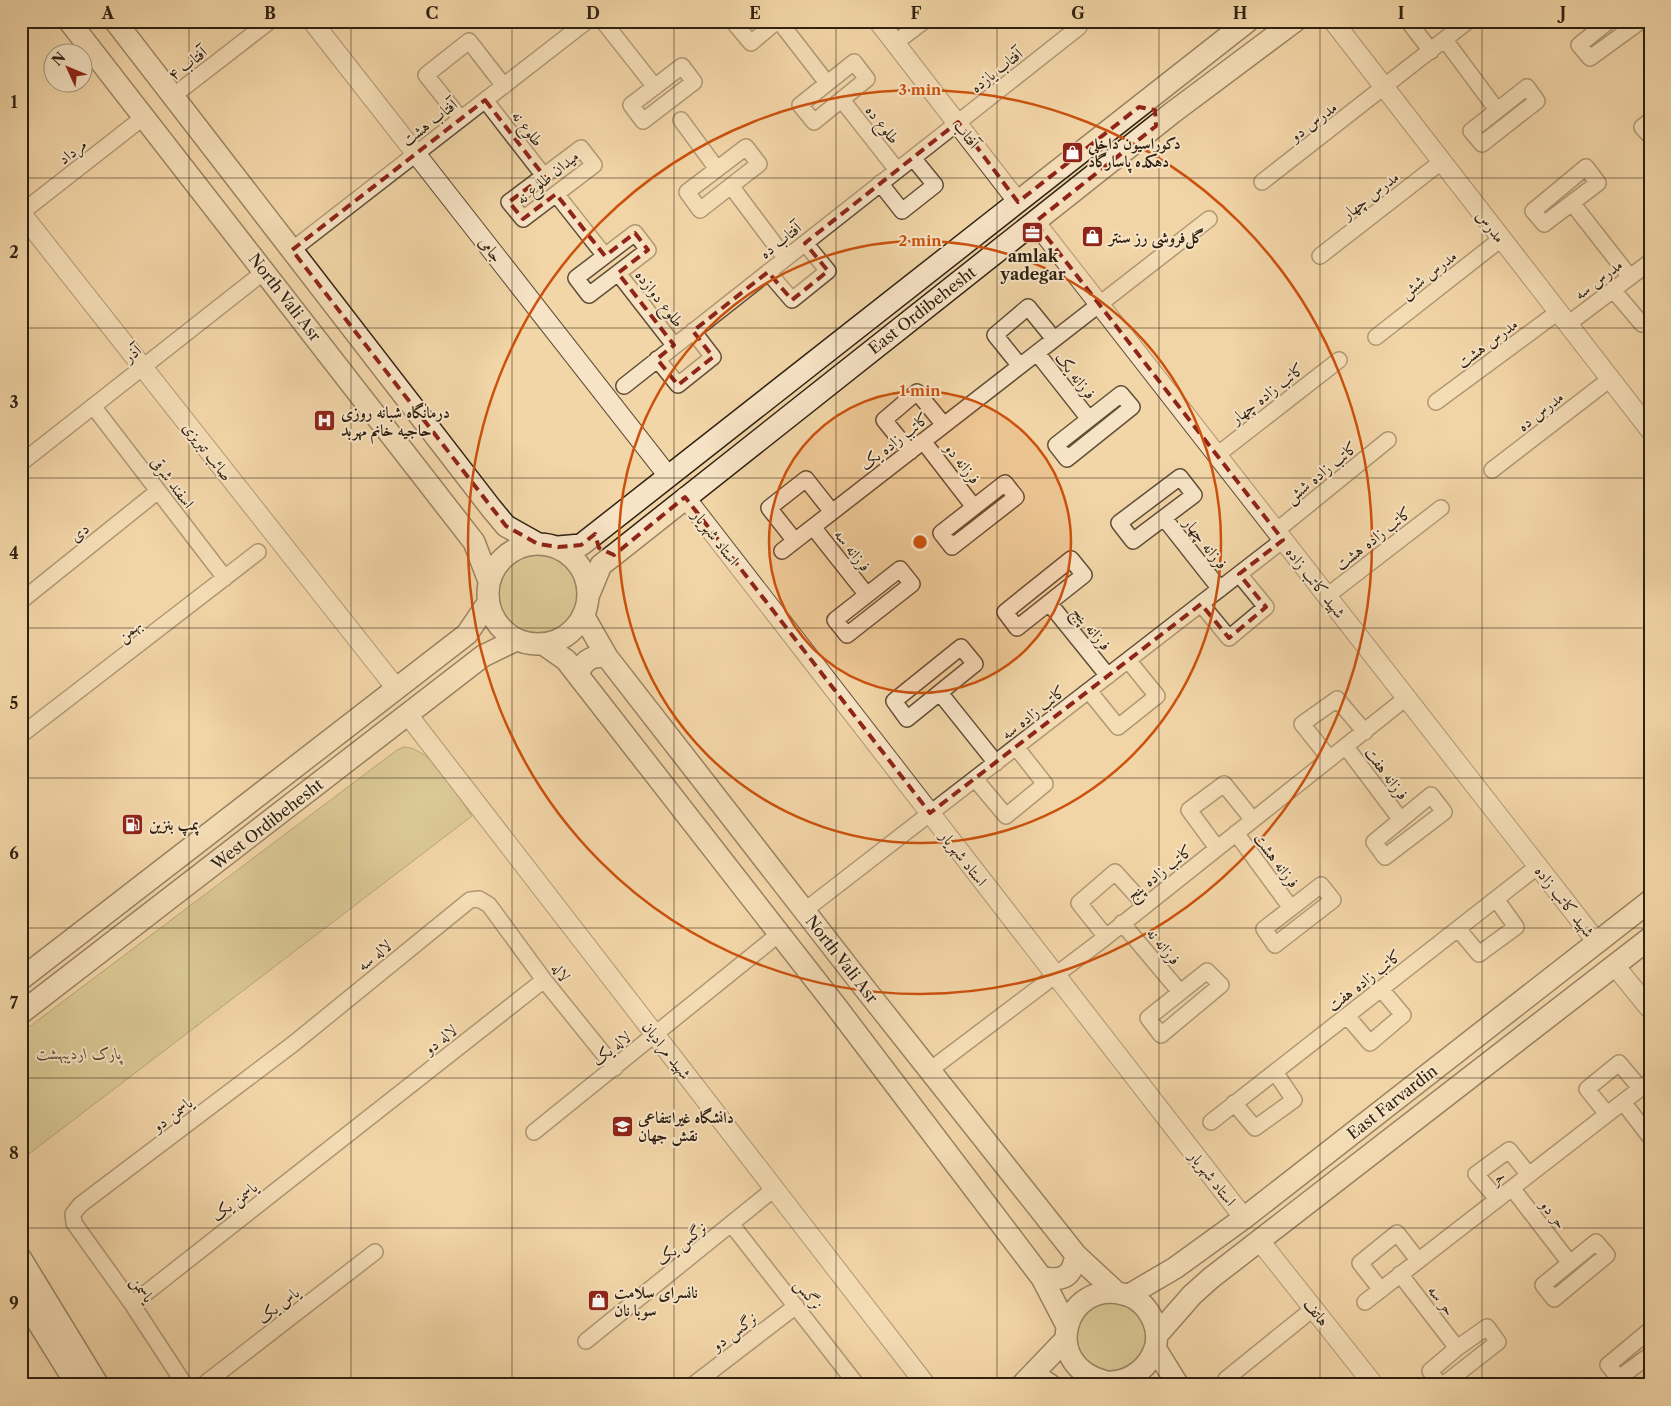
<svg xmlns="http://www.w3.org/2000/svg" width="1671" height="1406" font-family="'Libre Caslon Text',Amiri,serif">
  <rect width="100%" height="100%" fill="#f2d6a7"/>
  <filter id="stains"><feTurbulence type="fractalNoise" baseFrequency=".004" numOctaves="4"/><feColorMatrix values="0 0 0 0 .2 0 0 0 0 .09 0 0 0 0 .02 0 0 0 .5 -.17"/></filter>
  <radialGradient id="worn" r=".72"><stop offset=".6" stop-color="#630" stop-opacity="0"/><stop offset="1" stop-color="#630" stop-opacity=".3"/></radialGradient>
  <!-- green -->
  <path fill="#c2bc82" stroke="#786e4a" d="M498 595a40 40 0 1 1 80 0a40 40 0 1 1-80 0Z
    M404 747C433 748 456 794 472 816L21 1160V1033L397 750Z
    M1076 1337a35 35 0 1 1 70 0a35 35 0 1 1-70 0Z"/>
  <g fill="none" stroke-linecap="round" stroke-linejoin="round">
    <defs>
      <path id="minor" d="M603 21 655 87
        M739 21 735 24 751 43 777 21
        M779 21 827 83
        M1408 21 1431 51
        M1609 21 1579 45 1590 58 1641 21
        M1445 40 1497 110
        M895 43 924 21
        M854 62 867 79 814 122 800 105Z
        M682 66 694 82 643 121 631 105Z
        M1527 87 1537 101 1482 144 1471 131Z
        M173 96 270 21
        M485 100 544 176
        M842 100 897 170
        M461 119 426 75 469 41 504 86
        M681 120 717 169
        M1650 121 1642 127 1650 136
        M746 147 759 164 700 210 687 192Z
        M581 148 594 165 523 219 509 202Z
        M1586 167 1598 183 1544 224 1533 211Z
        M1262 182 1468 21
        M880 183 902 211 935 185 913 158
        M731 186 785 258
        M556 194 605 256
        M1572 203 1630 277
        M21 213 145 116
        M635 233 648 250 589 295 576 278Z
        M292 250 587 21
        M1320 256 1441 162
        M768 272 792 300 828 271 805 243
        M618 273 674 345
        M1613 290 1642 324 1650 318
        M1568 324 1650 262
        M1376 337 1501 239
        M1037 353 1089 419
        M657 359 678 385 713 357 693 331
        M1020 366 995 335 1028 307 1054 339
        M624 386 1079 27
        M1121 394 1132 407 1067 459 1056 445Z
        M1436 402 1558 312
        M93 406 225 578
        M923 441 974 507
        M910 452 884 420 917 392 944 425
        M1217 455 1339 360
        M21 463 265 271
        M1492 470 1610 379
        M1180 477 1194 495 1133 541 1119 523Z
        M1005 483 1016 497 952 547 941 533Z
        M1164 518 1220 589
        M813 527 867 595
        M1276 531 1388 440
        M795 541 769 508 806 479 832 512
        M782 551 1209 219
        M1071 559 1084 575 1017 628 1005 612Z
        M900 569 912 584 847 635 835 620Z
        M1327 596 1441 508
        M21 601 158 491
        M1049 603 1108 676
        M1201 604 1229 638 1266 607 1239 574
        M961 647 975 664 907 719 894 701Z
        M1089 691 1118 727 1157 696 1128 660
        M940 693 996 763
        M21 735 258 552
        M1346 747 1401 820
        M1330 759 1302 724 1337 699 1365 732
        M975 779 1006 816 1045 784 1016 747
        M1431 795 1444 812 1385 857 1374 842Z
        M1236 833 1291 908
        M1217 848 1189 810 1224 784 1253 820
        M1321 885 1333 900 1275 945 1264 929Z
        M804 911 1283 540
        M1122 923 1180 992
        M1458 929 1479 954 1516 927 1496 899
        M1106 937 1079 903 1115 872 1145 905
        M1207 971 1221 985 1161 1035 1148 1018Z
        M1347 1016 1370 1043 1403 1015 1381 989
        M930 1070 1106 937 1406 698
        M1623 1102 1650 1137
        M1234 1103 1255 1128 1294 1100 1275 1072
        M1607 1114 1587 1089 1619 1063 1640 1088
        M1211 1122 1538 866
        M534 1132 779 934
        M1512 1188 1569 1262
        M1497 1199 1476 1174 1509 1150 1529 1175
        M732 1225 857 1385
        M1596 1242 1607 1255 1554 1299 1543 1285Z
        M1400 1274 1457 1348
        M1381 1290 1360 1263 1397 1233 1418 1260
        M1365 1302 1650 1081
        M132 1304 544 980
        M1650 1330 1608 1365 1619 1378 1650 1355
        M586 1341 774 1189
        M185 1385 132 1304 74 1223 73 1214 80 1205 293 1044 470 900 479 899 489 905 544 980 615 1068
        M203 1385 375 1252
        M693 1385 796 1306
        M1230 1385 1226 1379 1314 1308
        M1440 1385 1430 1371 1457 1348 1487 1327 1498 1342 1443 1385"/>
      <path id="tertiary" d="M312 21 669 477
        M878 21 1018 202
        M1333 21 1650 430
        M21 213 396 688
        M1035 222 1597 942
        M685 497 1244 1218
        M408 715 926 1385
        M1615 966 1650 1009
        M1259 1240 1374 1385"/>
      <path id="secondary" d="M69 21 474 542 489 581
        M115 21 491 508 506 526 538 544
        M488 594a50 50 0 1 1 100 0a50 50 0 1 1-100 0Z
        M558 547 581 545 1248 21
        M589 594 601 565 614 555 1172 113 1295 21
        M583 615 607 657 866 990 1076 1255 1116 1292
        M543 644 566 660 838 1009 1042 1278 1067 1326
        M578 675C583 660 591 655 607 657
        M21 979 467 634 488 603
        M21 1013 483 656 516 640
        M21 1259 98 1385
        M1042 1278C1064 1281 1072 1277 1076 1255
        M21 1295 77 1385
        M1129 1295 1175 1268 1244 1218 1650 901
        M1157 1335 1192 1295 1211 1278 1650 938
        M1155 1348 1178 1385
        M1106 1382C1038 1365 1066 1279 1123 1294 1137 1297 1147 1307 1153 1320 1166 1350 1141 1381 1111 1382
        M1022 1385 1066 1339
        M1025 1385 1042 1380 1050 1385"/>
    </defs>
    <!-- minor casing -->
    <use href="#minor" stroke="#604e37" stroke-width="18"/>
    <!-- tertiary casing -->
    <use href="#tertiary" stroke="#604e37" stroke-width="21"/>
    <!-- secondary casing -->
    <use href="#secondary" stroke="#2f2112" stroke-width="24"/>
    <!-- minor -->
    <use href="#minor" stroke="#f7e4c6" stroke-width="15"/>
    <!-- tertiary -->
    <use href="#tertiary" stroke="#f7e4c6" stroke-width="19"/>
    <!-- secondary -->
    <use href="#secondary" stroke="#f7e4c6" stroke-width="21"/>
  </g>
  <!-- marked area -->
  <path d="M0 0H1671V1406H0ZM485 100 544 176 509 202 523 219 556 194 605 256 635 233 648 250 618 273 674 345 657 359 678 385 713 357 693 331 768 272 792 300 828 271 805 243 958 122 1018 202 1139 107 1155 110 1156 126 1035 222 1283 540 1239 574 1266 607 1229 638 1201 604 930 813 685 497 614 555 599 548 595 534 581 545 558 547 538 544 506 526 292 250Z" fill="#f2d6a7" fill-opacity=".55" fill-rule="evenodd"/>
  <path fill="none" stroke="#8f2418" stroke-width="4" stroke-dasharray="10 6" stroke-linejoin="round" d="M485 100 544 176 509 202 523 219 556 194 605 256 635 233 648 250 618 273 674 345 657 359 678 385 713 357 693 331 768 272 792 300 828 271 805 243 958 122 1018 202 1139 107 1155 110 1156 126 1035 222 1283 540 1239 574 1266 607 1229 638 1201 604 930 813 685 497 614 555 599 548 595 534 581 545 558 547 538 544 506 526 292 250Z"/>
  <!-- grid -->
  <path fill="none" stroke="#2f2112" stroke-width="1" stroke-opacity="0.55" d="M189 21V1385M351 21V1385M512 21V1385M674 21V1385M836 21V1385M997 21V1385M1159 21V1385M1320 21V1385M1482 21V1385M21 178H1650M21 328H1650M21 478H1650M21 628H1650M21 778H1650M21 928H1650M21 1078H1650M21 1228H1650"/>
  <!-- distance rings -->
  <circle cx="920" cy="542" r="151" fill="#cc510d" fill-opacity=".12"/>
  <g fill="none" stroke="#cc510d" stroke-width="2.5">
    <circle cx="920" cy="542" r="151"/>
    <circle cx="920" cy="542" r="301"/>
    <circle cx="920" cy="542" r="452"/>
  </g>
  <!-- icons -->
  <defs>
    <symbol id="shop-square" viewBox="-11 -11 22 22"><rect x="-9" y="-9" width="18" height="18" rx="4" fill="#8f2418" stroke="#f7e4c6"/><path d="M-5-2.5h2.3a2.7 3.5 0 0 1 5.4 0H5L5.5 6h-11ZM-1.5-2.5h3a1.5 2.3 0 0 0-3 0Z" fill="#fff"/></symbol>
    <symbol id="office-square" viewBox="-11 -11 22 22"><rect x="-9" y="-9" width="18" height="18" rx="4" fill="#8f2418" stroke="#f7e4c6"/><path d="M-6-3h4V-5.5h4V-3h4V5H-6ZM-1-4.5V-3h2v-1.5ZM-6 0V1H6V0Z" fill="#fff"/></symbol>
    <symbol id="hospital-square" viewBox="-11 -11 22 22"><rect x="-9" y="-9" width="18" height="18" rx="4" fill="#8f2418" stroke="#f7e4c6"/><path d="M-5-5h3v3.5h4V-5h3V5h-3V1.5h-4V5h-3Z" fill="#fff"/></symbol>
    <symbol id="fuel-square" viewBox="-11 -11 22 22"><rect x="-9" y="-9" width="18" height="18" rx="4" fill="#8f2418" stroke="#f7e4c6"/><path d="M-5.5-6h7V0h2V4h1.3V-2.5L3-4.5l.8-.8L6-3V5H2.5V1h-1V6h-7ZM-4.2-4.7v3.2H.2V-4.7Z" fill="#fff"/></symbol>
    <symbol id="university-square" viewBox="-11 -11 22 22"><rect x="-9" y="-9" width="18" height="18" rx="4" fill="#8f2418" stroke="#f7e4c6"/><path d="M0-5L7-2L0 1L-7-2ZM-4 1L0 2.5L4 1V4Q0 6-4 4Z" fill="#fff"/></symbol>
  </defs>
  <g fill-rule="evenodd">
    <use href="#shop-square" x="1060" y="140" width="25" height="25"/>
    <use href="#office-square" x="1020" y="220" width="25" height="25"/>
    <use href="#shop-square" x="1080" y="224" width="25" height="25"/>
    <use href="#hospital-square" x="312" y="408" width="25" height="25"/>
    <use href="#fuel-square" x="120" y="812" width="25" height="25"/>
    <use href="#university-square" x="610" y="1114" width="25" height="25"/>
    <use href="#shop-square" x="586" y="1288" width="25" height="25"/>
  </g>
  <g text-anchor="middle" dominant-baseline="central" stroke-width="4" stroke-linejoin="round" paint-order="stroke">
    <!-- street labels -->
    <g font-size="16" fill="#2f2112" stroke="#f7e4c6">
      <text transform="translate(187 63) rotate(-37)">آفتاب ۴</text>
      <text transform="translate(996 70) rotate(-38)">آفتاب یازده</text>
      <text transform="translate(1313 121) rotate(-37)">مدرس دو</text>
      <text transform="translate(429 122) rotate(-38)">آفتاب هشت</text>
      <text transform="translate(883 124) rotate(52)">طلوع ده</text>
      <text transform="translate(528 128) rotate(52)">طلوع نه</text>
      <text transform="translate(967 134) rotate(52)">آفتاب</text>
      <text transform="translate(72 151) rotate(-38)">مرداد</text>
      <text transform="translate(547 177) rotate(-39)">میدان طلوع نه</text>
      <text transform="translate(1370 195) rotate(-38)">مدرس چهار</text>
      <text transform="translate(1491 226) rotate(52)">مدرس</text>
      <text transform="translate(780 240) rotate(-38)">آفتاب ده</text>
      <text transform="translate(491 249) rotate(52)">جامی</text>
      <text transform="translate(1428 274) rotate(-38)">مدرس شش</text>
      <text transform="translate(1598 279) rotate(-37)">مدرس سه</text>
      <text transform="translate(285 297) rotate(52)">North Vali Asr</text>
      <text transform="translate(660 298) rotate(52)">طلوع دوازده</text>
      <text transform="translate(922 310) rotate(-38)">East Ordibehesht</text>
      <text transform="translate(1487 343) rotate(-37)">مدرس هشت</text>
      <text transform="translate(132 353) rotate(-38)">آذر</text>
      <text transform="translate(1076 375) rotate(52)">فرزانه یک</text>
      <text transform="translate(1267 393) rotate(-38)">کاتب زاده چهار</text>
      <text transform="translate(1540 411) rotate(-38)">مدرس ده</text>
      <text transform="translate(894 441) rotate(-38)">کاتب زاده یک</text>
      <text transform="translate(208 451) rotate(52)">صائب تبریزی</text>
      <text transform="translate(963 463) rotate(52)">فرزانه دو</text>
      <text transform="translate(1321 472) rotate(-39)">کاتب زاده شش</text>
      <text transform="translate(173 482) rotate(53)">اسفند شرقی</text>
      <text transform="translate(79 532) rotate(-39)">دی</text>
      <text transform="translate(716 537) rotate(52)">استاد شهریار</text>
      <text transform="translate(1373 538) rotate(-38)">کاتب زاده هشت</text>
      <text transform="translate(1206 543) rotate(52)">فرزانه چهار</text>
      <text transform="translate(853 550) rotate(52)">فرزانه سه</text>
      <text transform="translate(1316 582) rotate(52)">شهید کاتب زاده</text>
      <text transform="translate(1092 628) rotate(51)">فرزانه پنج</text>
      <text transform="translate(129 630) rotate(-38)">بهمن</text>
      <text transform="translate(1033 712) rotate(-38)">کاتب زاده سه</text>
      <text transform="translate(1387 773) rotate(53)">فرزانه هفت</text>
      <text transform="translate(267 824) rotate(-38)">West Ordibehesht</text>
      <text transform="translate(964 858) rotate(52)">استاد شهریار</text>
      <text transform="translate(1277 860) rotate(53)">فرزانه هشت</text>
      <text transform="translate(1159 872) rotate(-38)">کاتب زاده پنج</text>
      <text transform="translate(1565 901) rotate(52)">شهید کاتب زاده</text>
      <text transform="translate(1164 946) rotate(50)">فرزانه نه</text>
      <text transform="translate(374 955) rotate(-39)">لاله سه</text>
      <text transform="translate(842 959) rotate(52)">North Vali Asr</text>
      <text transform="translate(561 972) rotate(52)">لاله</text>
      <text transform="translate(1364 980) rotate(-38)">کاتب زاده هفت</text>
      <text transform="translate(440 1039) rotate(-38)">لاله دو</text>
      <text transform="translate(611 1048) rotate(-38)">لاله یک</text>
      <text transform="translate(667 1050) rotate(52)">شهید مرادیان</text>
      <text transform="translate(1392 1102) rotate(-38)">East Farvardin</text>
      <text transform="translate(172 1114) rotate(-37)">یاسمن دو</text>
      <text transform="translate(1497 1177) rotate(-38)">حر</text>
      <text transform="translate(1213 1178) rotate(52)">استاد شهریار</text>
      <text transform="translate(234 1201) rotate(-38)">یاسمن یک</text>
      <text transform="translate(1554 1214) rotate(52)">حر دو</text>
      <text transform="translate(681 1243) rotate(-38)">نرگس یک</text>
      <text transform="translate(143 1289) rotate(55)">یاسمن</text>
      <text transform="translate(809 1294) rotate(52)">نرگس</text>
      <text transform="translate(1442 1300) rotate(52)">حر سه</text>
      <text transform="translate(278 1305) rotate(-38)">یاس یک</text>
      <text transform="translate(1317 1312) rotate(52)">هاتف</text>
      <text transform="translate(734 1331) rotate(-37)">نرگس دو</text>
    </g>
    <!-- poi labels -->
    <g font-size="16" font-weight="bold" fill="#2f2112" stroke="#f7e4c6" text-anchor="start">
      <text x="1088" y="143">دکوراسیون داخلی<tspan x="1088" dy="18">دهکده پاسارگاد</tspan></text>
      <text x="1109" y="237">گل‌فروشی رز سنتر</text>
      <text x="1033" y="256" text-anchor="middle">amlak<tspan x="1033" dy="18">yadegar</tspan></text>
      <text x="341" y="412">درمانگاه شبانه‌ روزی<tspan x="341" dy="18">حاجیه‌ خانم مهربد</tspan></text>
      <text x="149" y="824">پمپ بنزین</text>
      <text x="638" y="1117">دانشگاه غیرانتفاعی<tspan x="638" dy="18">نقش جهان</tspan></text>
      <text x="614" y="1292">نانسرای سلامت<tspan x="614" dy="18">سوبا نان</tspan></text>
    </g>
    <!-- park labels -->
    <g font-size="16" font-style="italic" fill="#54482e" stroke="#f7e4c6">
      <text x="79" y="1053">پارک اردیبهشت</text>
    </g>
  </g>
  <circle cx="920" cy="542" r="8" fill="#cc510d" stroke="#f7e4c6" stroke-width="2.5"/>
  <g font-size="15" text-anchor="middle" font-weight="bold" fill="#cc510d" stroke="#f7e4c6" stroke-width="4" stroke-linejoin="round" paint-order="stroke">
    <text x="920" y="95">3 min</text>
    <text x="920" y="246">2 min</text>
    <text x="920" y="396">1 min</text>
  </g>
  <!-- margin -->
  <rect width="1671" height="1406" fill="none" stroke="#f2d6a7" stroke-width="55"/>
  <!-- north arrow -->
  <g transform="translate(68 68) rotate(314)"><circle r="24" fill="#f7e4c6" stroke="#a7967e"/>
  <path d="M0-4L9 19L0 12L-9 19Z" fill="#8f2418"/>
  <text y="-8" font-size="14" font-weight="bold" text-anchor="middle" fill="#2f2112">N</text>
  </g>
  <rect x="28" y="28" width="1616" height="1350" fill="none" stroke="#2f2112" stroke-width="2"/>
  <g font-size="16" text-anchor="middle" font-weight="bold" fill="#2f2112">
    <text x="108" y="19">A</text>
    <text x="270" y="19">B</text>
    <text x="432" y="19">C</text>
    <text x="593" y="19">D</text>
    <text x="755" y="19">E</text>
    <text x="916" y="19">F</text>
    <text x="1078" y="19">G</text>
    <text x="1240" y="19">H</text>
    <text x="1401" y="19">I</text>
    <text x="1563" y="19">J</text>
    <text x="14" y="108">1</text>
    <text x="14" y="258">2</text>
    <text x="14" y="408">3</text>
    <text x="14" y="559">4</text>
    <text x="14" y="709">5</text>
    <text x="14" y="859">6</text>
    <text x="14" y="1009">7</text>
    <text x="14" y="1159">8</text>
    <text x="14" y="1309">9</text>
  </g>
  <rect width="100%" height="100%" filter="url(#stains)"/>
  <rect width="100%" height="100%" fill="url(#worn)"/>
</svg>
